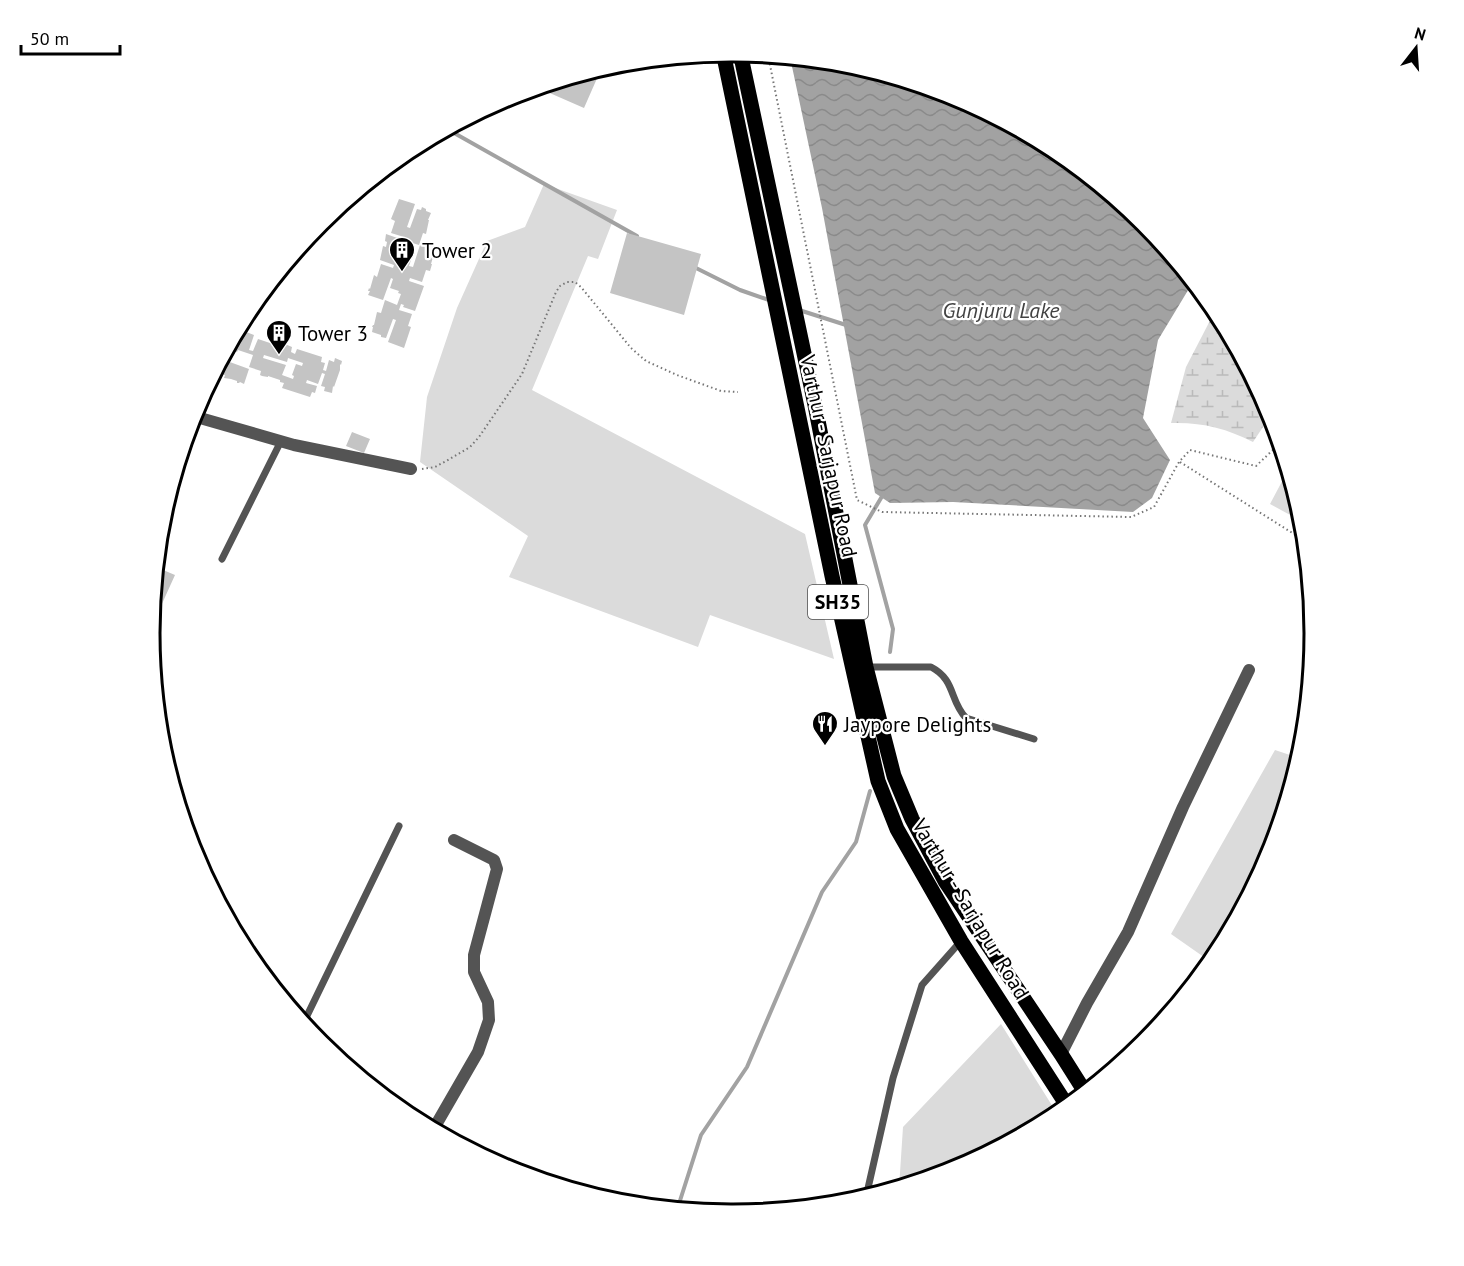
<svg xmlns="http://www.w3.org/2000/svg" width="1464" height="1266" font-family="'PT Sans',sans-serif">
  <defs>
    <pattern id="wetland-marsh" width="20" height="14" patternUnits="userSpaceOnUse" patternTransform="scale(1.5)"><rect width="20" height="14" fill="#dbdbdb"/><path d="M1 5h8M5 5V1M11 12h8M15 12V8" fill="none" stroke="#bababa"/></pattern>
    <pattern id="water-waves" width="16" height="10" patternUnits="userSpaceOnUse" patternTransform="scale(1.5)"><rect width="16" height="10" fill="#a2a2a2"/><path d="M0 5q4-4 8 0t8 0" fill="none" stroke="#8a8a8a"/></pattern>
  </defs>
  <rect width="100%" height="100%" fill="#fff"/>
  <!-- green -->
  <path fill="#dbdbdb" d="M544 184 617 210 598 259 588 256 532 390 805 534 834 659 710 615 698 647 509 577 528 536 420 462 427 397 457 308 487 241 525 227Z
    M1288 470 1303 520V522L1270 504Z
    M1275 750 1299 758 1270 856 1216 957 1211 962 1171 934Z
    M1001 1024 1058 1115 954 1171 899 1188 903 1127Z"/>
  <!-- wetland -->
  <path fill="url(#wetland-marsh)" d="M1216 309 1271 415 1253 442C1226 428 1201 422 1171 423L1186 367Z"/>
  <!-- water -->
  <path fill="url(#water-waves)" d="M790 57 846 62 955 95 1056 149 1144 222 1193 282 1158 340 1143 418 1170 460 1152 498 1133 512 953 502 890 503 875 493 822 208Z"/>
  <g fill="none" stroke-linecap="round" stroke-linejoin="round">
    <!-- stream -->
    <path stroke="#a2a2a2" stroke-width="4" d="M447 129 637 236
      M694 267 740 290 769 300
      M799 310 846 325
      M884 493 865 525 893 629 890 652
      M677 1210 701 1135 747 1067 822 892 856 842 870 791"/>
  </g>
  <!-- building -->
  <path fill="#c4c4c4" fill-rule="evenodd" d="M602 67 584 108 536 87Z
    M399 199 415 204 407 227 410 228 417 209 421 210 422 207 426 209V211L431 213 428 220H429L426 234 423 233 419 245 406 241 402 254 412 257 409 266 413 267 420 245 436 250 434 258 433 257 431 264H432L430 271 426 270 422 282 410 278 409 281 424 286 415 311 403 307 404 305 401 304 399 310 412 314 408 326 411 327 404 348 388 342 396 320 393 319 386 338 381 337V335L372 332 373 327H372L373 325H374L377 312 381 313 385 300 397 305 401 294 398 293 399 291 390 288 393 279 391 278 383 300 368 295 370 291H368L369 288 370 289 374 275 377 277 381 264 393 268 394 265 380 260 383 246 386 247 387 242 385 241 386 234 403 240 404 237 391 233 395 221 391 219Z
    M627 233 701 254 684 315 610 293Z
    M241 330 254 335 249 350 253 351 258 339 270 343 272 339 279 342V343L285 345V344L292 347 291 352 295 354 297 349 322 357 321 362 325 363 323 370 326 371 329 360 334 362 335 358 342 361 341 365 340 364V370L334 387 333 386 332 393 324 391 325 387 321 386 325 374 322 373 318 384 307 380 306 383 317 386 315 393 312 392 310 397 282 388 284 383 280 382V380L268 376V377L262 376 260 375 261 371 249 367 253 355 238 350 237 352 234 351 231 360 228 358 227 361 249 369 244 384 240 382 239 383H237V381L231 379 224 378 225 375 215 372 237 331 241 332ZM264 355 287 362 288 358 303 363 302 366 296 364 292 375 294 376 293 379 282 375 286 365 263 358Z
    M352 432 370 439 364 453 346 446Z
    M156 567 175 575 151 628V627Z"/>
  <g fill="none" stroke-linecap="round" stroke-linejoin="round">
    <!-- path -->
    <path stroke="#767676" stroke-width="2" stroke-dasharray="1.5 3" stroke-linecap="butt" d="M768 55 857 500 882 512 1131 517 1154 507 1179 462 1190 450 1256 466 1276 447 1279 442
      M1180 462 1305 541
      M422 469 435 467 448 460 470 447 479 437 522 374 556 292 560 286 567 282H575L581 287 631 348 646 361 677 375 721 391 738 392"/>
    <!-- service -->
    <path stroke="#545454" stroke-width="7" d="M222 559 281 441
      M866 667H931C956 680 949 700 966 718L1034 739
      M303 1024 399 826
      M866 1197 893 1078 922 985 961 941"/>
    <!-- minor -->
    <path stroke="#545454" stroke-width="12" d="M193 416 294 445 411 469
      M1061 1054 1087 1003 1128 932 1183 807 1249 670
      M433 1130 478 1052 489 1020 488 1002 474 972V955L497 869 494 860 454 840"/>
    <!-- primary -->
    <path stroke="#000" stroke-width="15" d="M723 52 832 576 878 781 897 829 961 941 1068 1107
      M740 52 815 405 866 667 894 776 912 819 945 881 1061 1054 1085 1092"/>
  </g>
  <!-- icons -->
  <defs>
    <symbol id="building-pin" viewBox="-11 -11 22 30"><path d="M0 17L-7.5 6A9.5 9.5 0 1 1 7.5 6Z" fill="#000" stroke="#fff"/><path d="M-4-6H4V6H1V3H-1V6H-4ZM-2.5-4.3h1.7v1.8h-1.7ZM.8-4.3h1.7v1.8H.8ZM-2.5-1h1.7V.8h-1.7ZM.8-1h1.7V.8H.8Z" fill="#fff"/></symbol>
    <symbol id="restaurant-pin" viewBox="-11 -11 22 30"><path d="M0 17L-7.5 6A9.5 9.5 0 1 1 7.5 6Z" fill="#000" stroke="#fff"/><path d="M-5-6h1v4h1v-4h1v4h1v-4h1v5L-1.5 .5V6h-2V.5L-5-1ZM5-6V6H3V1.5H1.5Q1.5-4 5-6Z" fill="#fff"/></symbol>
  </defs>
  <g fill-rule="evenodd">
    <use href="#building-pin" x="387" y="235" width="30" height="40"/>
    <use href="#building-pin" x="264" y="318" width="30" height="40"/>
    <use href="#restaurant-pin" x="810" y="709" width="30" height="40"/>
  </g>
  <g text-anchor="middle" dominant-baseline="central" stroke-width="4.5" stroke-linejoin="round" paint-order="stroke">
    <!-- shield labels -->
    <rect fill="#fff" stroke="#4c4c4c" stroke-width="1.5" x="808" y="585" width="60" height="34" rx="4.5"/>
    <g font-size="20" font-weight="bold" fill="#000">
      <text x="838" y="602">SH35</text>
    </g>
    <!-- poi labels -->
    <g font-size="21" fill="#000" stroke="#fff" text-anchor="start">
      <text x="422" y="250">Tower 2</text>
      <text x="298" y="333">Tower 3</text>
      <text x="844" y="724">Jaypore Delights</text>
    </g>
    <!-- street labels -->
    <g font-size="21" fill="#000" stroke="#fff">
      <text transform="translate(829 456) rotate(78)">Varthur - Sarjapur Road</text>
      <text transform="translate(971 909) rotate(59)">Varthur - Sarjapur Road</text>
    </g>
    <!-- water labels -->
    <g font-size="22" font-style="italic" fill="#434343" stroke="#fff">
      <text x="1001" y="310">Gunjuru Lake</text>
    </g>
  </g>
  <!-- crop -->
  <path d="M0 0H1464V1266H0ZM731 62H733A571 571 0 0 1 1304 633V633A571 571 0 0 1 733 1204H731A571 571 0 0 1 160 633V633A571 571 0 0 1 731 62Z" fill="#fff" fill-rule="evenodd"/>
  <path fill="none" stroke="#000" stroke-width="3" d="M731 62H733A571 571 0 0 1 1304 633V633A571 571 0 0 1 733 1204H731A571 571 0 0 1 160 633V633A571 571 0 0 1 731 62Z"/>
  <!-- north arrow -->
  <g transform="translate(1416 48) rotate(17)" stroke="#ffffff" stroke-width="4.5" paint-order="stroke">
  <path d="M0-4.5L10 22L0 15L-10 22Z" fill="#000000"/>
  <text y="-9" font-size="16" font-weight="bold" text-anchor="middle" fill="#000000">N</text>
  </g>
  <!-- scale -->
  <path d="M21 45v9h99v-9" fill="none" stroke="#000000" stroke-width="3"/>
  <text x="30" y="45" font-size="18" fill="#000000" stroke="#ffffff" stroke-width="4.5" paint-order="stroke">50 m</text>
</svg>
